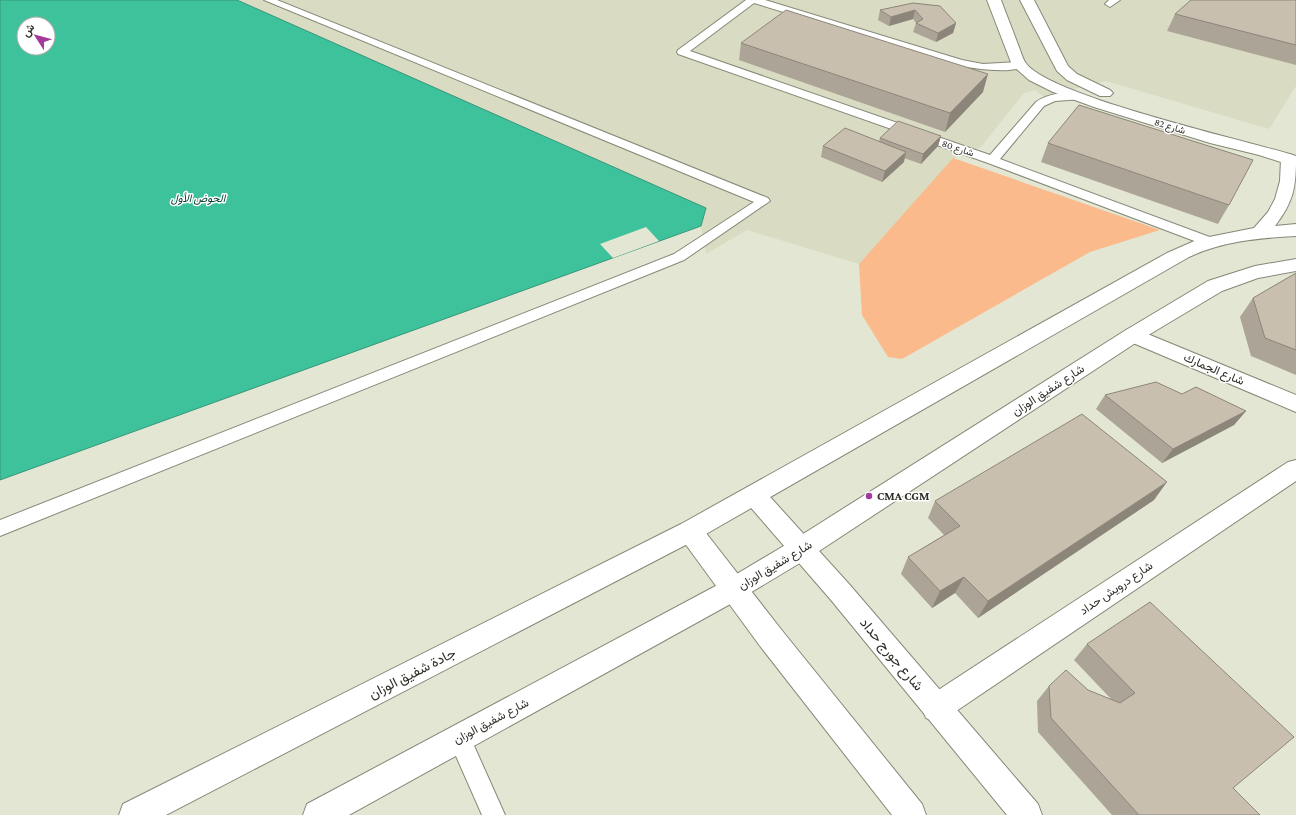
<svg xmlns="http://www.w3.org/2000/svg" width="1296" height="815" font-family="'Crimson Pro',Vazirmatn,serif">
  <rect width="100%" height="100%" fill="#e3e6d3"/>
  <!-- built -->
  <path fill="#d9dcc2" d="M237 0H1203L1167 31 1296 65V86L1269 129 1106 81 1044 97 1035 90 1024 93 981 147 953 159 859 264 747 230 706 254 701 226 705 208Z"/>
  <!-- green -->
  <path fill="#fbba8b" d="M953 158 1160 230 1090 252 902 359 888 357 862 315 859 264Z"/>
  <!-- water -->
  <path fill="#3dc29c" stroke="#389679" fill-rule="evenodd" d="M0 0H237L706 208 701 226 0 480ZM24 24H48V48H24Z"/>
  <!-- pier -->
  <path fill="#e3e6d3" d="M646 227 659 241 613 258 600 244Z"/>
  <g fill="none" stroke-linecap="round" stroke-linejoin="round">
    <defs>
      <path id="service" d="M264 0H277L768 198 770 201 684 260 0 536V520L674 254 754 202Z
        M746 0H765L962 60 983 64 1019 62 1024 65C1016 75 972 68 960 66L754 3 690 51 990 155 1036 102C1049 93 1067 91 1082 95L1084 97 1082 99 1055 101 1044 106 1000 159 1215 239 1217 242 1215 245H1205L988 163 678 54 677 52 678 50Z
        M1109 0H1120L1110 7 1105 4Z
        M459 727 467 730 505 815H482L448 738 451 730Z"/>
      <path id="minor" d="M987 0H1001C1006 14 1012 28 1017 42 1020 49 1022 57 1025 62 1046 96 1249 141 1296 156V167L1259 155 1210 143 1094 107 1053 92 1029 80 1012 65Z
        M1020 0H1034L1068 66 1077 74 1110 90 1113 93 1110 96H1100L1067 80 1057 71Z
        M1133 328 1296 395V412L1126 340 1123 335 1126 330Z
        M1296 460V481L946 718 936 722 926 718 922 708 926 698 1288 462Z"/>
      <path id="primary" d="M754 485 762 488 849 584 1038 804 1042 815H1007L831 600 746 502 742 495 746 488Z
        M690 521 699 524 780 628 922 804 926 815H892L760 646 681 538 678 531 681 524Z"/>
      <path id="trunk" d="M1289 154 1296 157C1296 187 1294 201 1275 226L1296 224V236C1259 238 1223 241 1189 257L699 538 166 815H119L123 804 681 524 1167 253 1199 239 1254 228 1268 212 1275 199 1280 181 1281 159 1283 155Z
        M1296 259V271L1258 278 1222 291 1140 340 810 557 743 597 349 815H303L307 804 725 581 792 541 1126 330 1208 281 1255 266Z"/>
    </defs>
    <!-- service casing -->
    <use href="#service" stroke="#868877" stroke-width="2"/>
    <!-- minor casing -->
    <use href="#minor" stroke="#868877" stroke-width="2"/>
    <!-- primary casing -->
    <use href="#primary" stroke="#868877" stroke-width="2"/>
    <!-- trunk casing -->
    <use href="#trunk" stroke="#868877" stroke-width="2"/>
    <!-- service -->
    <use href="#service" fill="#fff" fill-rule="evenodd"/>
    <!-- minor -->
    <use href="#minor" fill="#fff" fill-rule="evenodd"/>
    <!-- primary -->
    <use href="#primary" fill="#fff" fill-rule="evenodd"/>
    <!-- trunk -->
    <use href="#trunk" fill="#fff" fill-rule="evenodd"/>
  </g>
  <!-- wall -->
  <path fill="#aca496" d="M1296 0V65L1167 31 1175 14Z
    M913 3 956 23 953 33 936 42 913 32 916 23 913 19 889 26 878 20 880 10Z
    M741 43 983 92 945 132 739 60Z
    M941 136 938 146 921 164 904 158V162L882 182 821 157 823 146 879 141 880 138Z
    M1048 143 1229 205 1218 224 1041 162Z
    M1296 273V375L1251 356 1240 317 1253 298Z
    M1182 394 1246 411 1234 425 1162 463 1096 409 1105 395Z
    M1154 500 978 618 955 593 932 608 901 574 908 557 944 535 928 518 935 501Z
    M1087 644 1233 788 1260 815H1112L1038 732 1037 701 1049 686 1112 700 1074 660Z"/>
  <!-- shaded-wall -->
  <path fill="#8c867a" d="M915 10 913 19 889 26 891 17Z
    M956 23 953 33 936 42 938 33Z
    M988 74 983 92 945 132 950 113Z
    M941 136 938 146 921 164 923 154Z
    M906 152 904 162 882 182 885 171Z
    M1246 411 1234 425 1162 463 1173 449Z
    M1167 482 1154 500 978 618 988 601Z
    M964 577 955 593 932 608 940 591Z"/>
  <!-- building -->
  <path fill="#c8bfaf" stroke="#8c867a" d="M1191 0H1296V45L1175 14Z
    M913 3 940 6 956 23 938 33 916 23 923 19 915 10 891 17 880 10Z
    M786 10 988 74 950 113 741 43Z
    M1079 105 1253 160 1229 205 1048 143Z
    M898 121 941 136 923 154 880 138Z
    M845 128 906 152 885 171 823 146Z
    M1296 273V350L1265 338 1253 298Z
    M1156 382 1182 394 1196 387 1246 411 1173 449 1105 395Z
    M1082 414 1167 482 988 601 964 577 940 591 908 557 960 526 935 501Z
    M1150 602 1294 737 1233 788 1260 815H1139L1051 718 1049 686 1066 670 1088 690 1120 703 1135 693 1087 644Z"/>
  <!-- markers -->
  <circle fill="#a43a9c" stroke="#fff" stroke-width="1.5" cx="869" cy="496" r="4"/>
  <g text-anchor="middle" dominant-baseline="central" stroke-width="3" stroke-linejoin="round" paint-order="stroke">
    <!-- far-street labels -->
    <g font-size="10" fill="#2e2f28" stroke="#fff">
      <text transform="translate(1170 126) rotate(17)">شارع 82</text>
      <text transform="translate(958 148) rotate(19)">شارع 80</text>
    </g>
    <!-- far-water labels -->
    <g font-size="11" font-style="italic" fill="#003b2b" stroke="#fff">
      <text x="198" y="198">الحوض الأول</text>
    </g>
    <!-- street labels -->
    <g font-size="12" fill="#2e2f28" stroke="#fff">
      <text transform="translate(1214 369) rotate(23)">شارع الجمارك</text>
      <text transform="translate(1048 390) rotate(-33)">شارع شفيق الوزان</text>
      <text transform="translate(775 565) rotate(-31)">شارع شفيق الوزان</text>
      <text transform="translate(1116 588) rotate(-34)">شارع درويش حداد</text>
      <text transform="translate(491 721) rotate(-28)">شارع شفيق الوزان</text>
    </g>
    <!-- poi labels -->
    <g font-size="12" font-weight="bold" fill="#2e2f28" stroke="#fff" text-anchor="start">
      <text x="877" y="496">CMA CGM</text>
    </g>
    <!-- near-street labels -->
    <g font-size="14" fill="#2e2f28" stroke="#fff">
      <text transform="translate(892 654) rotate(50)">شارع جورج حداد</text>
      <text transform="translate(412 673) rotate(-27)">جادة شفيق الوزان</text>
    </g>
  </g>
  <!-- north arrow -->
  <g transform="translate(36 36) rotate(306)"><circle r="19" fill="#ffffff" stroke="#abaca9"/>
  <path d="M0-3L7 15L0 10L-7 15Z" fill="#a43a9c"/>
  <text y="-6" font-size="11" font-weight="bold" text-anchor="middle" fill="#2e2f28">ش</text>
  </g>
</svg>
